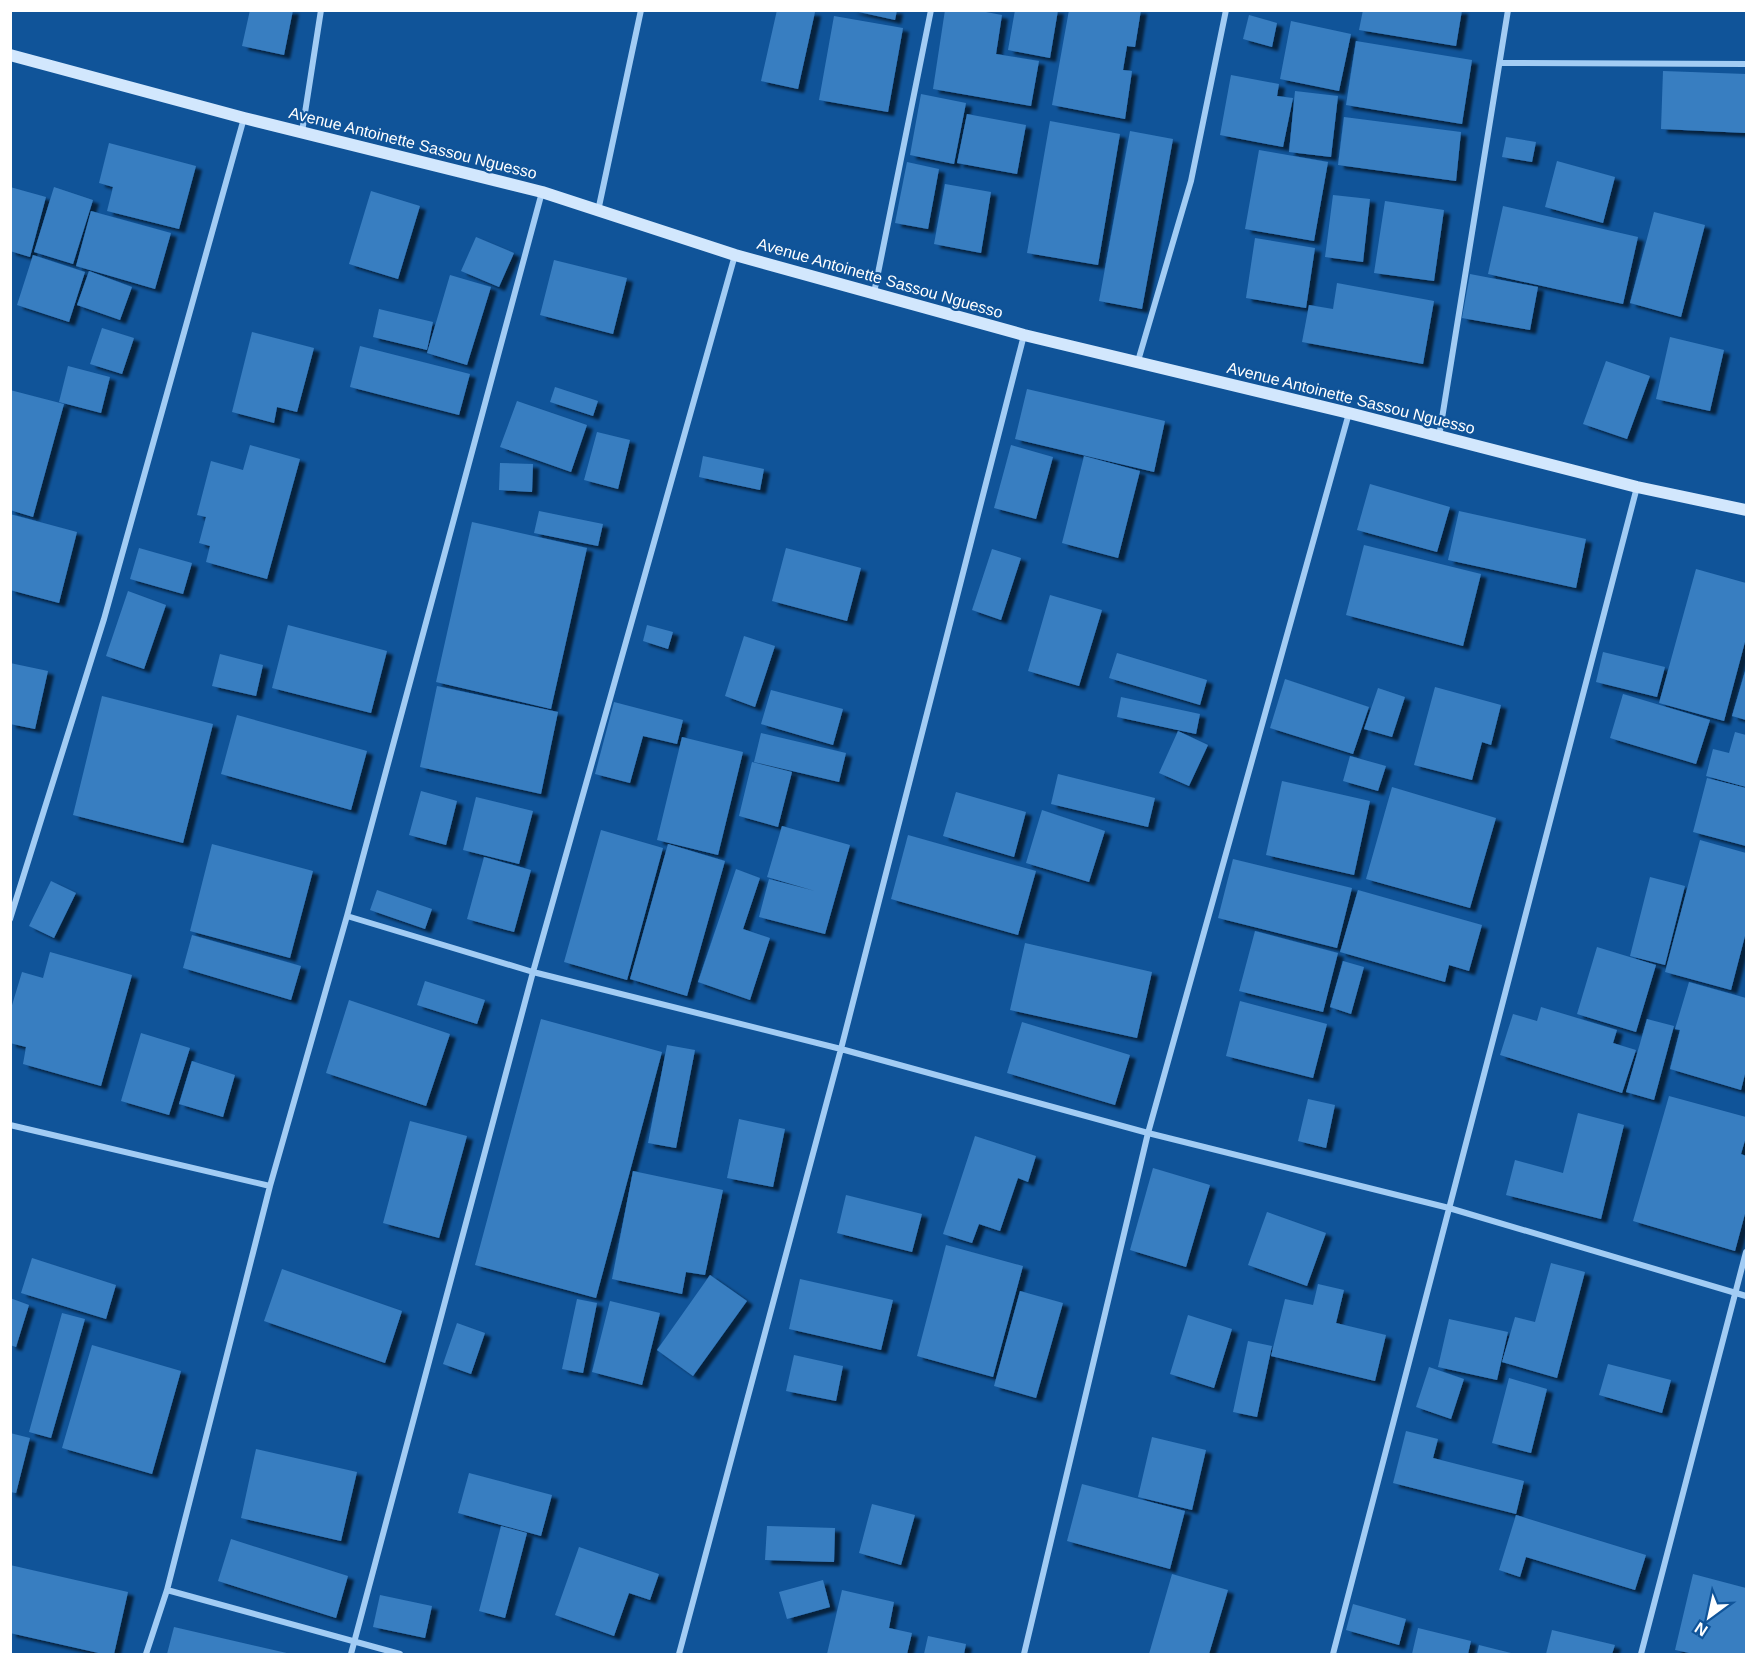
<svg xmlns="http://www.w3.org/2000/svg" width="1757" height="1665" font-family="Helvetica,sans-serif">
  <defs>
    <filter id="shadow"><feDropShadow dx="6" dy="4" stdDeviation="1.5" flood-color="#0009"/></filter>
  </defs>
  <rect width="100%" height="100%" fill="#105499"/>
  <!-- building -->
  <path fill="#397ec1" filter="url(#shadow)" d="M250 10H293L284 55 242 46Z
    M777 10 815 12 798 89 761 81Z
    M850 10H897L895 20Z
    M945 10H975L1002 15 996 54 1039 61 1031 106 933 89Z
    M1015 10H1058L1050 58 1008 50Z
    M1069 10H1141L1135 47 1127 46 1123 70 1132 71 1125 119 1052 105Z
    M1363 10H1462L1456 46 1359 30Z
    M1249 15 1277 23 1272 47 1243 39Z
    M834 16 903 28 888 112 819 100Z
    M1291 21 1351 34 1339 91 1280 79Z
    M1356 41 1472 60 1462 124 1346 105Z
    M1663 71 1746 74V133L1661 129Z
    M1231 75 1279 84 1277 96 1293 98 1283 147 1220 135Z
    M1295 91 1338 96 1331 157 1289 152Z
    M921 94 966 103 954 164 910 155Z
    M967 114 1026 125 1017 174 957 163Z
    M1344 117 1461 132 1456 181 1338 165Z
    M1050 121 1120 134 1098 265 1027 253Z
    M1130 131 1173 139 1142 309 1099 301Z
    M1506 137 1536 142 1532 162 1502 157Z
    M109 143 196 166 179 229 107 211 113 187 99 183Z
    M1259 150 1328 162 1314 241 1245 229Z
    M1557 161 1615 177 1603 223 1545 207Z
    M907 162 939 169 928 229 895 223Z
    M945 184 991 192 981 253 934 244Z
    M10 187 46 197 30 257 10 251Z
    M54 187 93 200 73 264 34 252Z
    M371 191 420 206 398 279 349 264Z
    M1333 195 1370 199 1363 262 1325 257Z
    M1385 201 1444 210 1434 281 1374 273Z
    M1503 206 1638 237 1623 304 1488 274Z
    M91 211 171 233 155 289 76 266Z
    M1654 212 1705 225 1681 317 1630 303Z
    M476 237 514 253 499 287 461 271Z
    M1255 238 1315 248 1306 308 1246 298Z
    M33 255 85 272 69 322 17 305Z
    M554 260 627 278 613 334 540 315Z
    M89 271 132 287 120 320 77 305Z
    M1470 274 1538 287 1530 330 1462 318Z
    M450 275 491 287 467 365 427 353Z
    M1337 283 1434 301 1423 364 1302 342 1309 305 1333 309Z
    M379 309 433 322 427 350 373 337Z
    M102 328 134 338 122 374 90 364Z
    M252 332 314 348 297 412 277 407 274 423 232 412Z
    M1670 337 1724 350 1710 411 1656 399Z
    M360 346 470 374 459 415 350 387Z
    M1606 361 1650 376 1627 439 1583 424Z
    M68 366 110 377 101 413 59 402Z
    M555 387 598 401 593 416 550 402Z
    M1027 389 1165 421 1154 472 1015 439Z
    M10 390 64 404 33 517 10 510Z
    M517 401 587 425 571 472 500 447Z
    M597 432 630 440 618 489 584 480Z
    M250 445 300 459 267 579 206 562 210 546 199 543 206 517 197 515 211 461 243 470Z
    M1011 445 1053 457 1036 519 994 508Z
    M703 456 764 469 760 490 699 477Z
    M1084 456 1140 471 1118 558 1062 543Z
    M500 463 533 464 532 492 499 490Z
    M1370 484 1450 507 1437 552 1357 530Z
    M539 511 603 524 598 546 534 533Z
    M1459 511 1586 539 1576 588 1448 560Z
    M10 514 77 532 59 603 10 590Z
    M472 522 587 548 551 709 436 682Z
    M1364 545 1481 574 1463 646 1346 615Z
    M139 548 192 563 183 594 130 579Z
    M786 548 861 568 847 621 772 601Z
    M992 549 1021 558 1001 620 972 610Z
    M1696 569 1746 583V638L1724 721 1659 703Z
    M128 591 166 605 144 669 106 656Z
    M1050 595 1102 610 1079 686 1028 671Z
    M288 625 387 651 371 713 272 688Z
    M647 625 673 632 668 649 643 641Z
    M744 636 775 646 755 707 725 696Z
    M1603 652 1665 667 1657 697 1596 682Z
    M1117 653 1207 680 1200 705 1109 678Z
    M220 654 263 665 256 696 212 686Z
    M10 663 48 671 35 729 10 724Z
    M1746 668V720L1732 716Z
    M1285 679 1369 707 1353 754 1270 728Z
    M437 686 558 712 541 794 420 767Z
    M1435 687 1501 705 1491 745 1482 742 1472 780 1414 765Z
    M1378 688 1405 697 1392 737 1364 729Z
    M771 690 843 709 833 745 761 724Z
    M1623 694 1710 720 1696 764 1610 738Z
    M102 696 213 724 183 843 73 815Z
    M1121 697 1200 714 1196 734 1117 717Z
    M614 702 683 720 677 744 643 736 630 783 595 774Z
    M237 715 367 751 351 810 221 774Z
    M1178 731 1208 745 1189 786 1159 773Z
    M1735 732 1746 735V787L1706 776 1713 749 1729 753Z
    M761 733 846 753 839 782 754 762Z
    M682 737 743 752 718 855 657 840Z
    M1350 756 1386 766 1378 791 1343 781Z
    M752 762 792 772 778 827 739 816Z
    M1058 774 1155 798 1148 827 1051 804Z
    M1707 778 1746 788V846L1693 832Z
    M1282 781 1370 801 1354 875 1266 855Z
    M1392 787 1496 818 1470 908 1366 879Z
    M421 791 457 801 446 845 409 835Z
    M956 792 1026 812 1014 857 943 836Z
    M476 797 533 811 519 864 463 850Z
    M1042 810 1105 831 1089 882 1026 863Z
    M782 826 850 845 825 934 759 917 769 879 815 891 767 877Z
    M601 830 663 848 627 980 564 962Z
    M908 835 1036 871 1018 935 891 899Z
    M1700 840 1746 853V932L1731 990 1665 972Z
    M212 844 313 871 290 958 190 931Z
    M668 844 725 861 687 996 630 979Z
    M484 857 531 870 514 932 467 919Z
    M1233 859 1352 888 1337 948 1218 918Z
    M736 869 760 878 743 929 770 938 750 1000 698 982Z
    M1650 877 1685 886 1665 965 1630 956Z
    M51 881 76 893 54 938 29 926Z
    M377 890 432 909 425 929 370 910Z
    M1358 890 1482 925 1469 971 1449 965 1445 982 1340 952Z
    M1255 931 1338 953 1323 1012 1239 991Z
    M192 935 301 966 291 1000 183 968Z
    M1025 943 1152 972 1137 1038 1010 1010Z
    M1597 947 1656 965 1636 1032 1577 1014Z
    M50 952 132 975 101 1086 23 1064 26 1047 10 1043V1012L22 972 43 978Z
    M1343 961 1364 967 1351 1014 1330 1007Z
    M425 981 485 1000 477 1024 417 1005Z
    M1689 982 1746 998V1070L1741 1090 1670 1069 1680 1030 1675 1029Z
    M349 1000 450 1034 426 1106 326 1073Z
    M1240 1001 1327 1024 1313 1078 1226 1056Z
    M1541 1007 1617 1030 1613 1043 1636 1050 1622 1093 1500 1055 1513 1014 1537 1021Z
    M541 1019 662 1052 596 1298 475 1265Z
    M1647 1019 1674 1026 1654 1100 1626 1092Z
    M1022 1022 1130 1055 1115 1105 1007 1073Z
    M141 1033 190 1048 169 1115 121 1101Z
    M667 1045 695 1050 676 1148 648 1143Z
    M192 1061 235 1075 223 1117 179 1104Z
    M1669 1096 1746 1117V1137L1741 1154 1746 1156V1210L1735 1251 1633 1221Z
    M1308 1099 1335 1105 1326 1148 1298 1141Z
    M1578 1113 1624 1125 1601 1219 1506 1195 1515 1160 1563 1173Z
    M739 1119 785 1129 773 1187 727 1178Z
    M410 1121 467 1136 439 1238 383 1223Z
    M975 1136 1036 1156 1028 1182 1018 1178 1000 1231 979 1224 972 1243 943 1234Z
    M1153 1168 1210 1185 1186 1267 1130 1250Z
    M633 1171 723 1190 705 1275 686 1272 682 1294 612 1279Z
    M846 1195 922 1214 912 1252 837 1233Z
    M1267 1212 1326 1233 1307 1286 1248 1265Z
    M946 1245 1023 1266 993 1377 917 1356Z
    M32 1258 116 1285 106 1319 21 1293Z
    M1551 1263 1585 1272 1557 1378 1502 1362 1515 1317 1535 1322Z
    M282 1269 402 1311 385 1363 264 1321Z
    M710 1275 747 1301 693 1376 657 1350Z
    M800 1279 893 1300 881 1350 789 1329Z
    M1318 1284 1344 1290 1336 1323 1386 1335 1375 1381 1271 1356 1285 1299 1313 1305Z
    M1020 1291 1063 1303 1036 1398 994 1386Z
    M10 1298 29 1305 16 1347 10 1345Z
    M577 1299 597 1303 583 1373 562 1369Z
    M610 1301 660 1313 642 1385 592 1372Z
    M62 1313 85 1319 51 1438 29 1432Z
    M1188 1315 1232 1329 1214 1388 1170 1374Z
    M1449 1319 1508 1332 1497 1380 1438 1367Z
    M457 1323 485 1333 471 1374 443 1364Z
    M1248 1341 1272 1346 1257 1417 1233 1412Z
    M92 1345 181 1371 152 1474 62 1448Z
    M794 1355 843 1366 836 1401 786 1391Z
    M1608 1364 1671 1380 1662 1413 1599 1395Z
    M1429 1367 1464 1379 1451 1419 1416 1407Z
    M1509 1378 1547 1389 1531 1453 1492 1443Z
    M1406 1431 1438 1439 1433 1458 1524 1481 1516 1514 1393 1483Z
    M10 1433 30 1438 16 1493 10 1492Z
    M1152 1437 1206 1450 1192 1510 1138 1497Z
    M256 1449 357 1472 341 1541 241 1518Z
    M469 1473 552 1495 541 1536 458 1513Z
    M1082 1484 1185 1511 1170 1569 1067 1541Z
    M872 1504 915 1515 901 1565 859 1553Z
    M1516 1515 1646 1555 1635 1590 1526 1557 1520 1577 1499 1570Z
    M501 1526 527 1533 505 1618 479 1611Z
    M767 1526 835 1528 834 1562 765 1560Z
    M231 1539 348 1576 336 1618 218 1581Z
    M579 1547 659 1574 650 1600 629 1593 614 1636 555 1615Z
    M10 1565 128 1592 114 1654H103L10 1633Z
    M1172 1574 1228 1590 1209 1654H1149Z
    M1693 1574 1746 1588V1654H1694L1675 1650Z
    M823 1580 830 1607 787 1619 779 1592Z
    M842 1590 894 1602 889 1628 912 1633 907 1654H827Z
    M380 1595 432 1606 425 1638 373 1627Z
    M1353 1604 1406 1619 1399 1645 1346 1630Z
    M174 1627 291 1654H167Z
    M1418 1628 1471 1641 1468 1654H1412Z
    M1552 1630 1615 1645 1612 1654H1546Z
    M928 1636 966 1644 964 1654H924Z
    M1479 1645 1515 1654H1477Z"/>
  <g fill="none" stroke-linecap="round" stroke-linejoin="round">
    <!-- street -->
    <path stroke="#a2ccf4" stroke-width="6" d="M1501 63 1746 64
      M302 132 321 10
      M598 211 641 10
      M874 293 931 10
      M1138 361 1191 181 1226 10
      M1439 437 1508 10
      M347 916 533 972 841 1049 1148 1133 1449 1208 1746 1296
      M10 919 104 619 244 118
      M10 1125 270 1186
      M167 1590 400 1654
      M146 1654 167 1590 270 1186 347 916 542 192
      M351 1654 533 972 735 255
      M679 1654 841 1049 1024 335
      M1024 1654 1148 1133 1349 413
      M1333 1654 1637 487
      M1641 1654 1746 1252"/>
    <!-- secondary -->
    <path stroke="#d2e7fd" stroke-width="12" d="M10 55 244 118 542 192 735 255 1024 335 1349 413 1637 487 1746 510"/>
  </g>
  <g text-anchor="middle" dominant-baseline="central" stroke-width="4.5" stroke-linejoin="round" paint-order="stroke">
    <!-- street labels -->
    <g font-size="16" fill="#fff" stroke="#105499">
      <text transform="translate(413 143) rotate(14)">Avenue Antoinette Sassou Nguesso</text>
      <text transform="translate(880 278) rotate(16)">Avenue Antoinette Sassou Nguesso</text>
      <text transform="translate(1351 398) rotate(14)">Avenue Antoinette Sassou Nguesso</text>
    </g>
  </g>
  <!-- border -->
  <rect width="1757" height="1665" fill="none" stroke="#ffffff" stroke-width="24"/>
  <!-- north arrow -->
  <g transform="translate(1709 1617) rotate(213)" stroke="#105499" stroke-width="4.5" paint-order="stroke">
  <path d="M0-4.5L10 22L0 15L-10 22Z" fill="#ffffff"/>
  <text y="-9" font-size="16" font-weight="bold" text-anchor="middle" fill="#ffffff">N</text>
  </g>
</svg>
